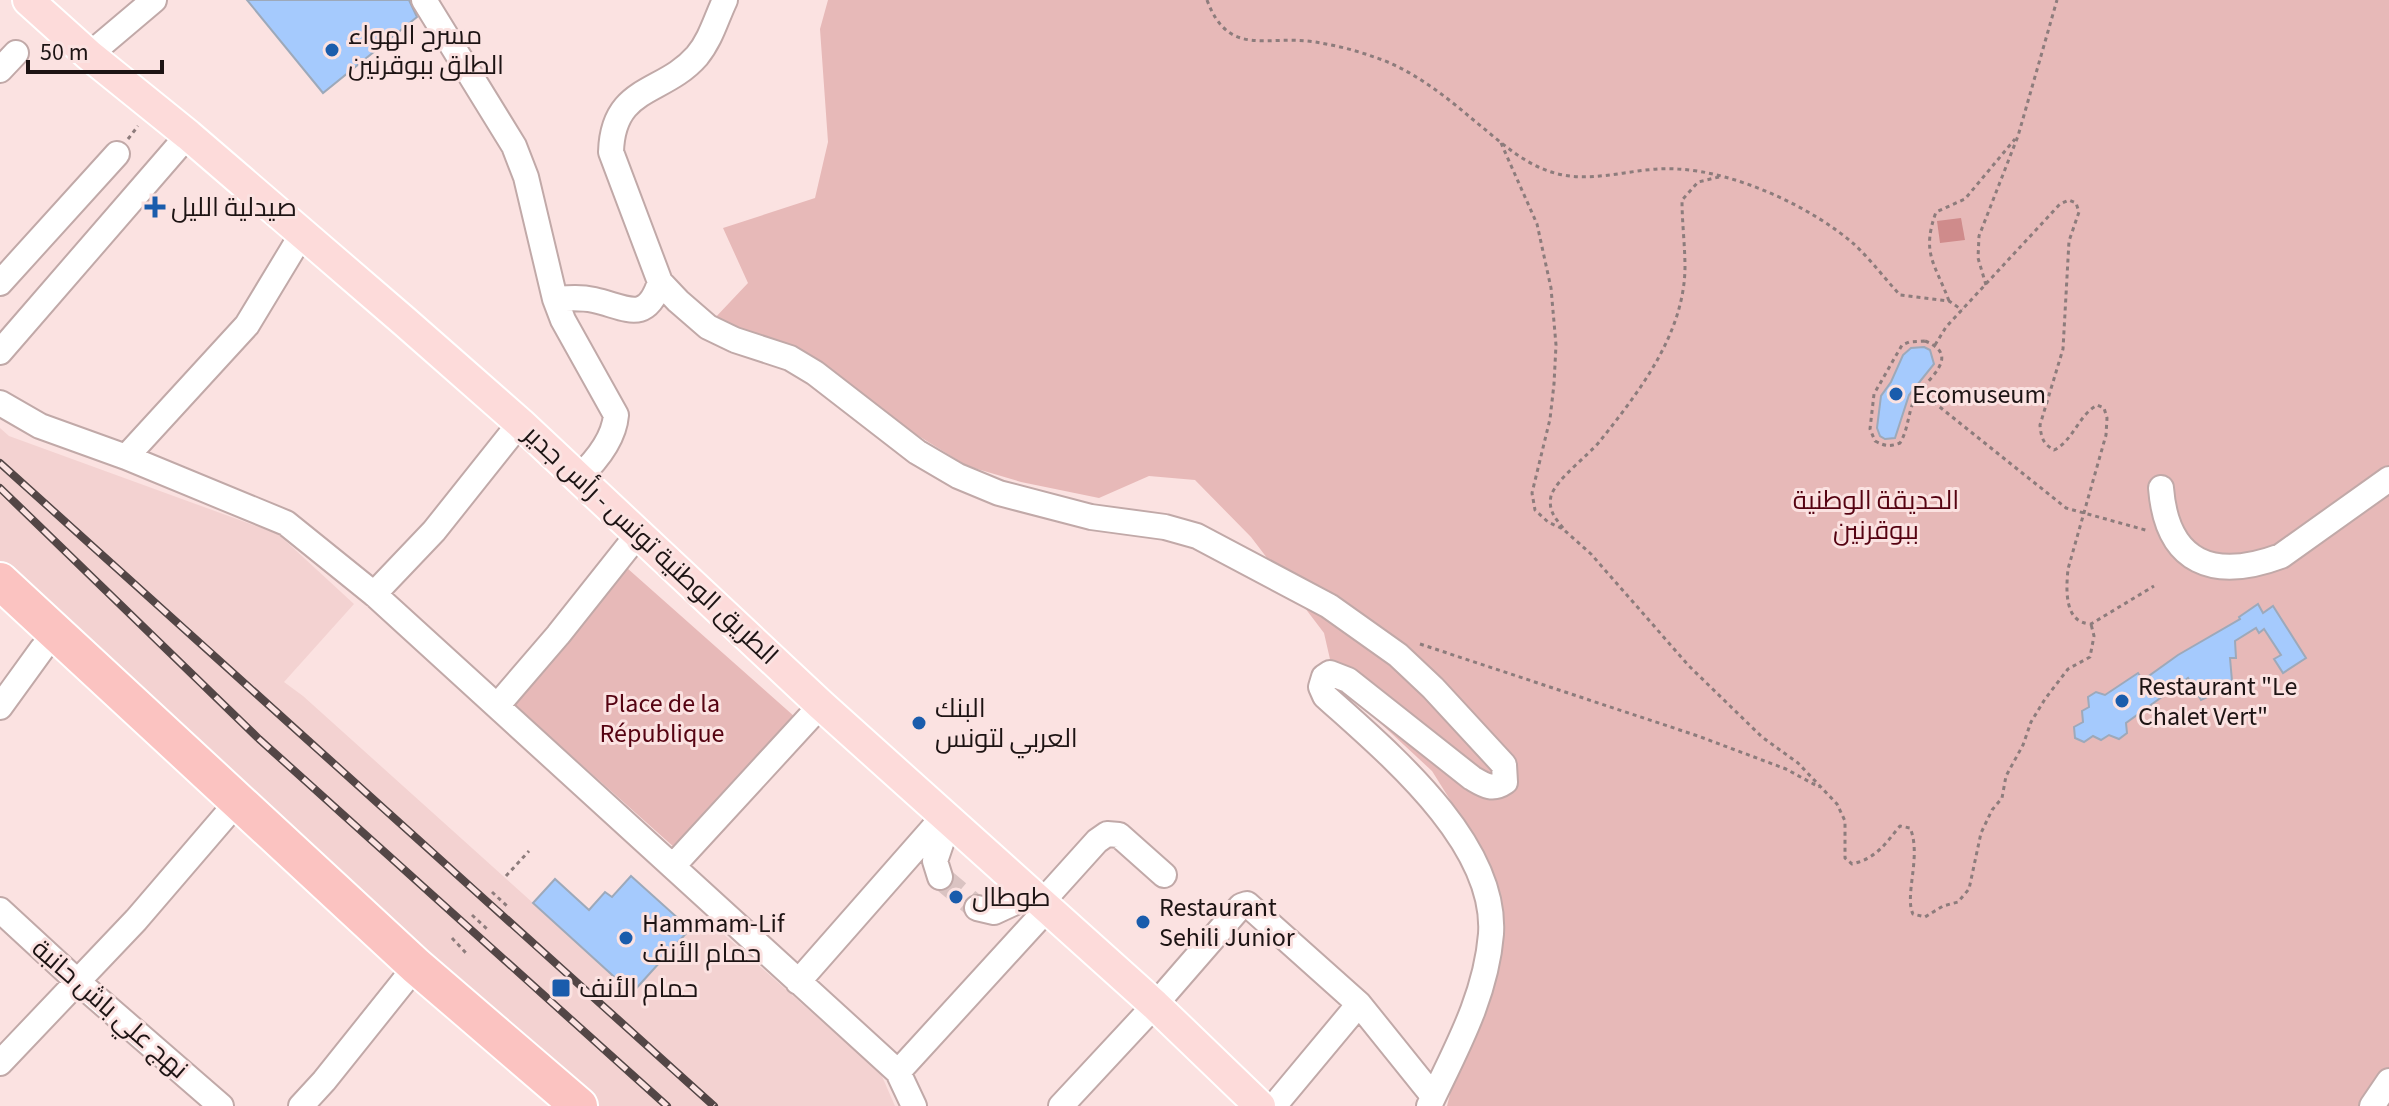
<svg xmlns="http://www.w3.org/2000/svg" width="2389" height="1106" font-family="'Source Sans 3',Cairo,sans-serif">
  <rect width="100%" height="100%" fill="#fbe2e1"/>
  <!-- built -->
  <path fill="#f3d2d1" d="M0 428 9 436 278 534 354 604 284 682 303 696 632 992 702 915 881 1074 895 1106H585L0 574Z"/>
  <!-- green -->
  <path fill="#e7b9b8" d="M828 0H2389V1106H1447L1453 1082 1496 964 1497 887 1469 830 1432 771 1335 681 1324 633 1251 537 1195 480 1149 476 1099 498 1021 482 967 466 909 430 819 360 774 349 713 320 748 283 723 228 815 198 828 142 820 29Z
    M627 568 795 717 675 848 510 701Z"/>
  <!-- water -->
  <path fill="#cf8b8b" d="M1961 218 1965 240 1940 243 1937 221Z"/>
  <!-- building -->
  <path fill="#a5cafd" stroke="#9da9ba" stroke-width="2" d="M247 0H409L417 17 323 93Z
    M1924 347 1930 350 1934 364 1909 395 1895 438 1885 439 1880 436 1877 428 1881 396 1891 382 1903 355 1911 348Z
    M2258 604 2263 613 2273 606 2306 658 2283 673 2274 659 2281 655 2264 629 2259 633 2256 628 2235 641 2236 658H2230L2232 681 2213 691 2214 694 2201 700 2188 678 2126 723 2127 733 2119 739 2109 735 2101 740 2093 736 2084 742 2075 738 2074 727 2083 722 2082 711 2089 707 2088 697 2096 692 2105 695 2138 673 2143 680 2178 655 2240 619 2239 617Z
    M631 876 690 929 632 993 533 903 555 879 589 910 605 892 612 897Z"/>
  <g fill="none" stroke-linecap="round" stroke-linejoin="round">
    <!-- minor-tunnel -->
    <path stroke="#dac3c2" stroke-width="24" stroke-dasharray="24 12" stroke-linecap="butt" d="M940 877 977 908"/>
    <defs>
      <path id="minor" d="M424 0 514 146 526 177 555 299 563 320 616 415C614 439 595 462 578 478
        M89 55 154 0
        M0 70 16 53
        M660 282 678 301 708 327 735 340 790 358 815 373 917 452 958 476 999 493 1091 517 1165 527 1197 536 1329 606 1398 655 1433 688 1504 765 1505 782C1492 791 1484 785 1472 778L1348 680 1330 673 1324 677 1321 687 1325 696C1387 752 1497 842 1491 934 1486 997 1455 1051 1429 1106
        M0 283 117 154
        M555 299C569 298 580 297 594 300 626 307 646 325 660 282L611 152C613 85 663 95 697 56 711 39 716 19 725 0
        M0 352 188 135
        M0 403 40 426 126 457 286 523 374 594 898 1072 914 1106
        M126 457 247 325 302 234
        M2161 488C2167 564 2214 581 2281 556L2389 479
        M374 594 434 531 520 423
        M497 706 558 635 639 533
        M0 707 42 649
        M673 866 821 705
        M940 877 935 861 949 820
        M1042 902 1097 841 1107 834 1119 835 1164 875
        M977 908 994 912 1033 894
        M0 910 77 981 221 1106
        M798 982 944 816
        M0 1063 136 920 227 814
        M898 1072 1048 908
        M301 1106 324 1081 416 966
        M1061 1106 1155 1005 1241 906 1247 904 1359 1004 1433 1096
        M1274 1106 1359 1004
        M2372 1106 2389 1081"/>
      <path id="major" d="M28 0 89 55 188 135 404 321 520 423 821 705 1155 1005 1260 1106"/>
      <path id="highway" d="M0 581 416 966 579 1106"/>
    </defs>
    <!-- minor casing -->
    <use href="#minor" stroke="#c1a9a8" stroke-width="28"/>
    <!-- major casing -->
    <use href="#major" stroke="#fff" stroke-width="34"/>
    <!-- highway casing -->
    <use href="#highway" stroke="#fff" stroke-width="40"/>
    <!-- path -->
    <path stroke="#8d7c7c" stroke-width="3" stroke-dasharray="4 4" stroke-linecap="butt" d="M1207 0C1229 59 1267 34 1315 42 1334 45 1355 50 1374 57 1409 68 1443 94 1471 118 1500 141 1526 168 1563 175 1600 182 1641 166 1678 169 1736 172 1812 207 1855 245 1871 260 1885 279 1900 295L1949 301 1962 310
      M128 139 138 126
      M1501 143 1537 224 1551 288 1556 345 1554 384 1550 419 1532 493 1535 510 1548 522 1563 529 1591 554 1689 666 1762 737 1798 763 1837 804 1845 821V858L1852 864C1877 858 1885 844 1900 826L1910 828C1922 855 1904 896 1913 914L1925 917 1943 906 1958 902 1969 889 1981 833 1992 810 2002 798 2006 776 2023 745 2031 722 2045 699 2068 669 2090 657 2094 636 2091 624
      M1986 285 1978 258 1979 236 2018 136 2057 0
      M1949 301C1935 263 1921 254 1936 212L1965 199 2015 139
      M1925 341C1965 357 1922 382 1914 400 1908 414 1908 430 1900 443 1889 447 1885 446 1875 441L1870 429 1874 394 1902 345 1909 342Z
      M1935 345 1946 327 2060 204 2069 200 2076 203 2079 212 2069 241 2063 349 2040 425C2041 437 2043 444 2054 450 2073 441 2078 416 2097 405L2104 408 2107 418 2106 435 2068 569C2066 590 2064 623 2091 624L2154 586
      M1921 392 2066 508 2149 531
      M1563 528C1555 518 1548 510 1551 496 1556 479 1588 456 1600 441 1639 392 1684 334 1685 268 1685 245 1682 223 1682 200L1698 182 1719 177
      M1420 644 1698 736 1786 769 1819 787
      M506 876 529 851
      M492 892 508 907
      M472 915 487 929
      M452 938 466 953"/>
    <!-- minor -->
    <use href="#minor" stroke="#fff" stroke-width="24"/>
    <!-- major -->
    <use href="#major" stroke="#fddbda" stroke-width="30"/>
    <!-- highway -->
    <use href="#highway" stroke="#fbc3c1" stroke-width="36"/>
    <defs>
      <path id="rail" d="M0 463 714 1106
        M0 488 259 739 667 1106"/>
    </defs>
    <!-- rail casing -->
    <use href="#rail" stroke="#534646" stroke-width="8"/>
    <!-- rail -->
    <use href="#rail" stroke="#fbe2e1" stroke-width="5" stroke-dasharray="15" stroke-linecap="butt"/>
  </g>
  <!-- markers -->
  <g fill="#1a5cac" stroke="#fbe2e1" stroke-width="3">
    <circle cx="332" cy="50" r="8"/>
    <path d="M151 195h8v8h8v8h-8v8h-8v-8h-8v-8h8z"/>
    <circle cx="1896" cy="394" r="8"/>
    <circle cx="2122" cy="701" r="8"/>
    <circle cx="919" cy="723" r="8"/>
    <circle cx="956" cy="897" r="8"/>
    <circle cx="1143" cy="922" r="8"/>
    <circle cx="626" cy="938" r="8"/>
    <rect x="551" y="978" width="20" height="20" rx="4"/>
  </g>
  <g text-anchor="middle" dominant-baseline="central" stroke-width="6" stroke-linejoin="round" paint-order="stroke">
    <!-- poi labels -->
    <g font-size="26" fill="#1d1414" stroke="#fbe2e1" text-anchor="start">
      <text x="348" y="35">مسرح الهواء<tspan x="348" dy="30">الطلق ببوقرنين</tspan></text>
      <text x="171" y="207">صيدلية الليل</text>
      <text x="1912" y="394">Ecomuseum</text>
      <text x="2138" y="686">Restaurant "Le<tspan x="2138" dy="30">Chalet Vert"</tspan></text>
      <text x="935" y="708">البنك<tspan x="935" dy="30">العربي لتونس</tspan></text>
      <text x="972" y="897">طوطال</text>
      <text x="1159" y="907">Restaurant<tspan x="1159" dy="30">Sehili Junior</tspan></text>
      <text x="642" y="923">Hammam-Lif<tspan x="642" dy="30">حمام الأنف</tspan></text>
      <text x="579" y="988">حمام الأنف</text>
    </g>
    <!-- park labels -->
    <g font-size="26" fill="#550211" stroke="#fbe2e1">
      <text x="1876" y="500">الحديقة الوطنية<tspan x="1876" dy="30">ببوقرنين</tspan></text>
      <text x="662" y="703">Place de la<tspan x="662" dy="30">République</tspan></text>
    </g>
    <!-- street labels -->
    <g font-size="26" fill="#1d1414" stroke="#fbe2e1">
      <text transform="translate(651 545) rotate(43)">الطريق الوطنية تونس - رأس جدير</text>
      <text transform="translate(110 1009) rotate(41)">نهج علي باش حانبة</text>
    </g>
  </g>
  <!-- scale -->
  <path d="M28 60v12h134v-12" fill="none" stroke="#1d1414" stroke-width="4"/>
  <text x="40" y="60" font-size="24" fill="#1d1414" stroke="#fbe2e1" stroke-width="6" paint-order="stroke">50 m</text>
</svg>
